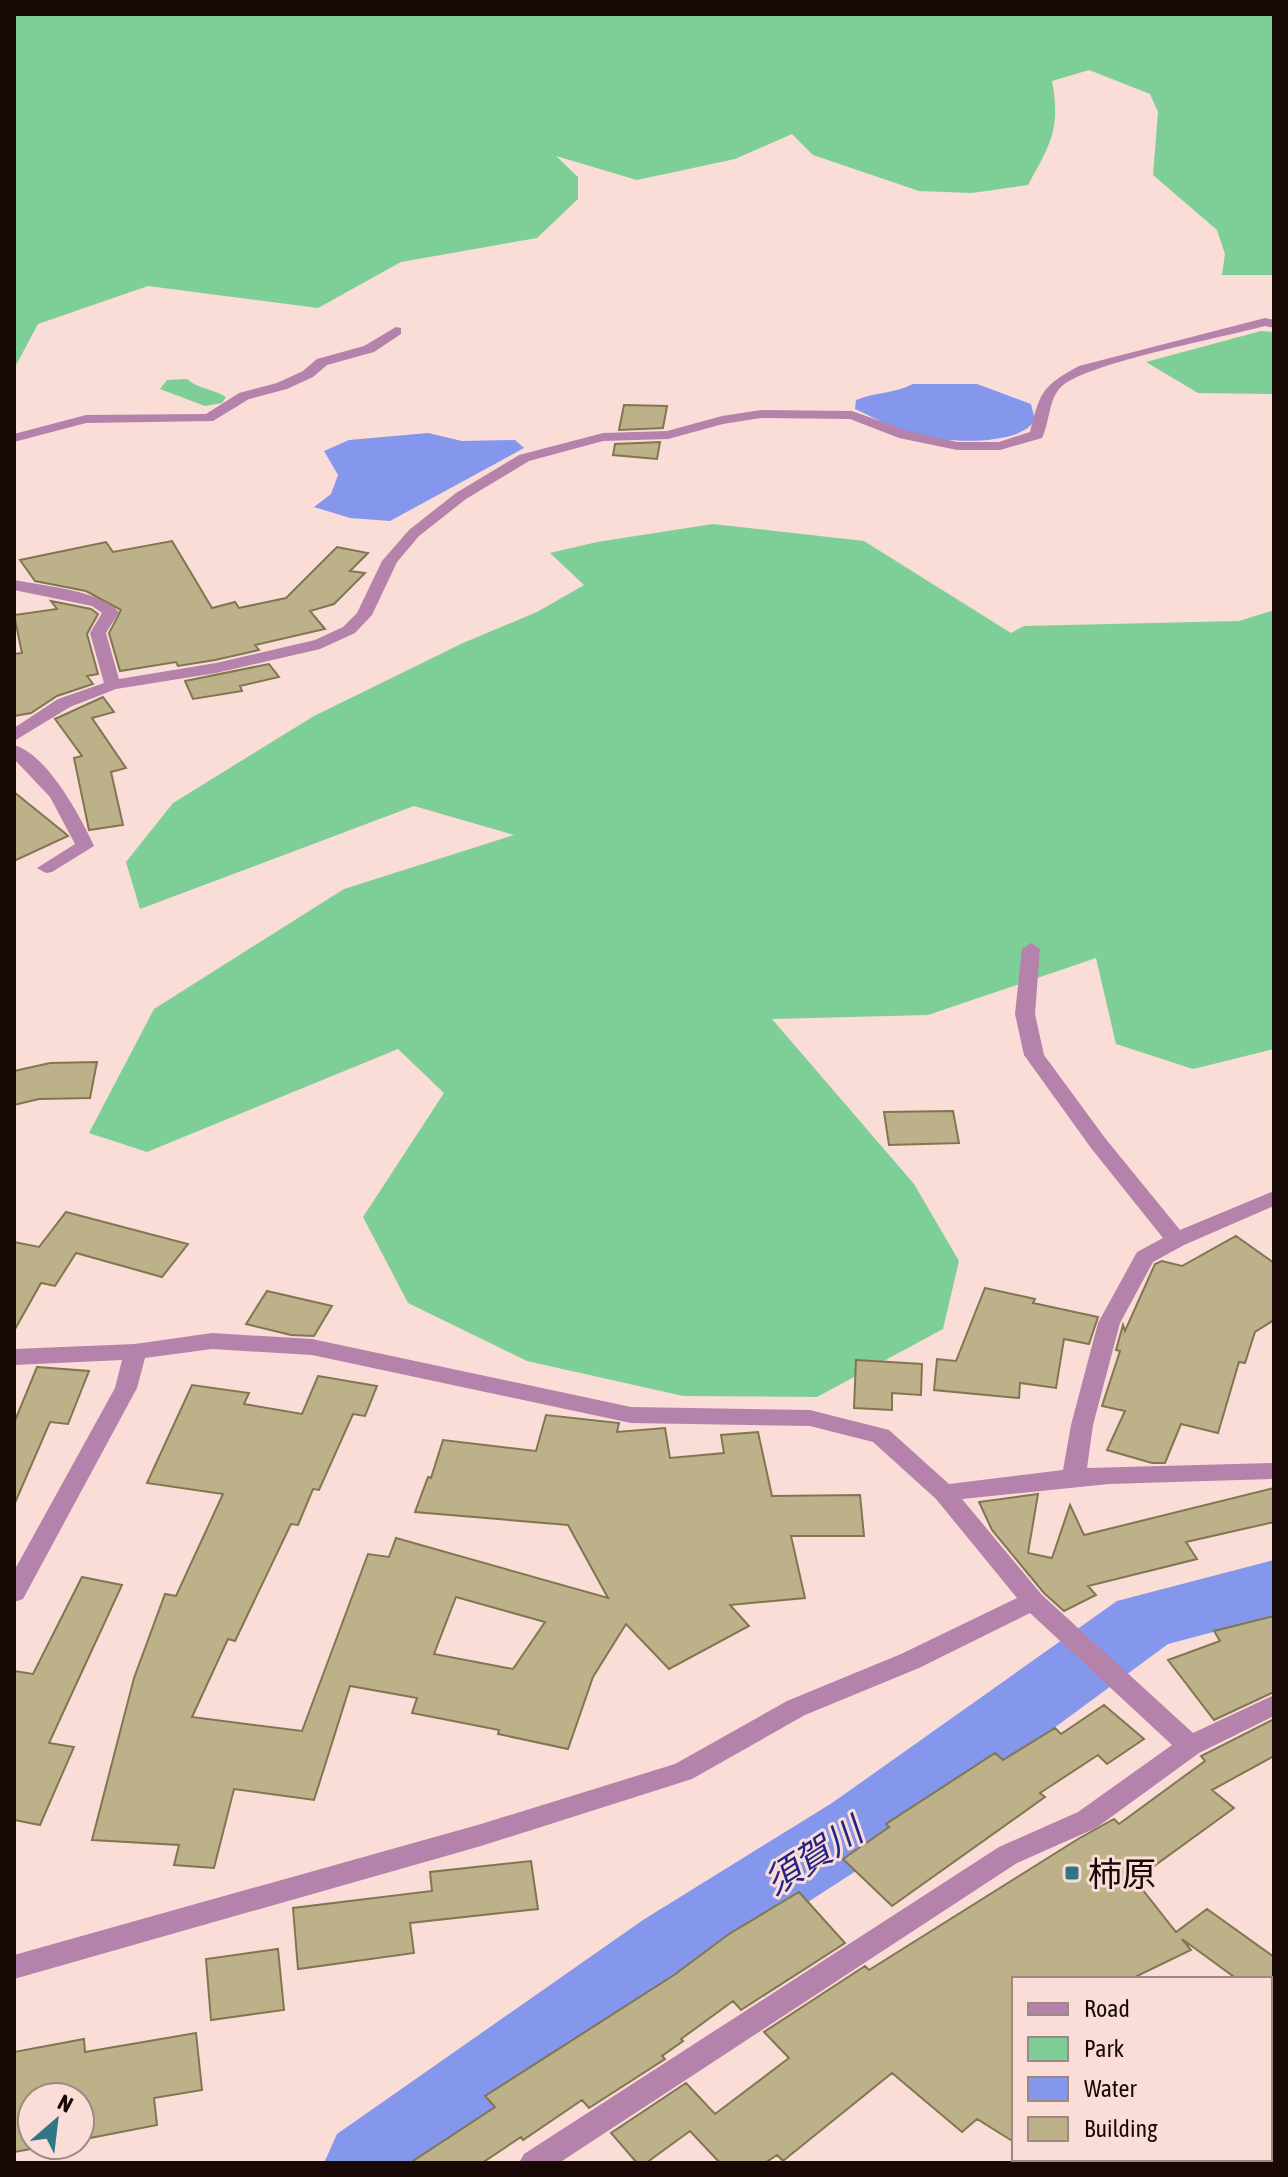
<svg xmlns="http://www.w3.org/2000/svg" width="1288" height="2177" font-family="'Asap Condensed','Noto Sans JP',sans-serif">
  <rect width="100%" height="100%" fill="#f9ddd6"/>
  <!-- green -->
  <path fill="#7ece98" d="M14 14H1274V275H1222L1225 254 1217 230 1153 175 1158 112 1150 94 1089 70 1052 81C1061 129 1050 145 1028 185L972 193 919 191 813 155 792 134 735 159 637 180 556 156 578 177V199L537 238 401 262 318 308 148 286 38 324 14 369Z
    M1261 331 1274 332V394L1198 393 1146 362Z
    M187 379C198 389 214 389 226 397L222 403 205 406 160 389 167 380Z
    M713 524 864 541 1011 633 1024 626 1239 621 1274 610V1049L1193 1069 1116 1044 1096 958 928 1015 772 1019 914 1184 959 1261 943 1329 817 1397 683 1396 527 1361 408 1303 363 1217 444 1093 398 1049 147 1152 89 1133 154 1009 344 889 514 835 414 806 140 909 126 862 173 803 314 716 463 643 537 612 584 585 550 553 597 542Z"/>
  <!-- water -->
  <path fill="#8597ec" d="M913 384H977L1031 404 1035 420C1019 447 946 442 918 436 896 430 875 418 855 409L856 400C875 392 894 394 913 384Z
    M428 433 462 441 515 440 524 448 390 521 350 518 314 507 331 494 338 475 324 451 349 440Z"/>
  <g fill="none" stroke-linecap="round" stroke-linejoin="round">
    <!-- river -->
    <path fill="#8597ec" fill-rule="evenodd" d="M1274 1560V1616L1168 1644 890 1849 703 1970 440 2163H324L337 2134 643 1920 832 1803 1117 1601Z"/>
  </g>
  <!-- building -->
  <path fill="#bcb189" stroke="#817651" stroke-width="2" fill-rule="evenodd" d="M624 405 667 406 663 428 619 430Z
    M660 442 657 459 613 455 615 444Z
    M172 541 212 608 235 602 239 608 286 598 337 547 368 553 350 571 365 573 334 604 310 611 325 629 255 645 259 650 215 660 178 666 176 662 120 671 109 633 121 610 86 591 35 581 20 560 106 542 113 552Z
    M51 601 91 609 98 614 87 634 98 674 87 676 93 684 57 696 31 713 14 716V654L22 653 14 615 57 609Z
    M269 664 279 677 240 686 242 691 193 699 185 681Z
    M103 697 114 712 92 718 126 768 111 772 123 825 89 830 74 758 82 756 55 719Z
    M14 792 66 834 68 836 14 861Z
    M97 1062 90 1098 39 1099 14 1105V1071L50 1063Z
    M953 1111 959 1143 889 1145 884 1112Z
    M66 1212 188 1244 162 1277 76 1253 55 1286 41 1283 14 1331V1242L39 1247Z
    M1236 1236 1274 1263V1320L1255 1332 1245 1363 1239 1362 1218 1433 1181 1424 1165 1463H1152L1107 1450 1125 1411 1102 1406 1120 1351 1116 1350 1123 1325 1125 1331 1155 1264 1162 1261 1182 1266Z
    M985 1288 1035 1299 1033 1303 1098 1317 1089 1344 1064 1339 1056 1388 1020 1383 1019 1398 934 1390 937 1359 956 1361Z
    M267 1291 332 1306 314 1336 291 1335 246 1324Z
    M856 1360 922 1364 921 1395 892 1393V1410L854 1408Z
    M37 1367 89 1371 68 1424 50 1422 14 1505V1423Z
    M318 1376 377 1386 365 1416 353 1414 319 1490 313 1489 298 1525 291 1524 235 1641 228 1639 192 1717 302 1731 368 1554 389 1557 396 1538 608 1598 568 1525 415 1512 428 1477 431 1478 443 1440 536 1451 546 1415 619 1423 617 1432 665 1428 670 1458 724 1453 721 1435 758 1432 772 1496 860 1495 864 1536H791L805 1598 730 1605 749 1626 669 1669 626 1624 593 1677 568 1749 498 1734 499 1730 412 1713 417 1698 350 1686 314 1800 234 1789 214 1868 174 1865 179 1845 92 1840 134 1678 165 1594 176 1596 223 1494 147 1483 192 1385 249 1393 244 1404 302 1414ZM456 1597 545 1622 513 1669 434 1654Z
    M1274 1488V1522L1186 1542 1197 1559 1088 1586 1096 1595 1064 1611 1044 1593 992 1530 979 1502 1038 1494 1028 1553 1052 1558 1070 1505 1084 1535Z
    M82 1577 122 1585 49 1743 74 1747 40 1825 14 1820V1671L33 1674Z
    M1274 1616V1692L1214 1720 1168 1660 1220 1641 1214 1631Z
    M1104 1705 1144 1739 1107 1764 1098 1755 1040 1793 1045 1797 892 1906 843 1859 889 1827 886 1824 995 1753 1003 1760 1055 1728 1061 1734Z
    M1274 1719V1756L1212 1790 1234 1808 1135 1880 1176 1932 1207 1909 1274 1957V1979H1237L1182 1939 1191 1950 1131 1979H1014V2142L977 2119 962 2132 892 2073 783 2161 777 2155 765 2163H720L690 2131 646 2163H637L611 2133 686 2083 715 2114 789 2058 764 2032 865 1966 869 1970 1078 1839 1114 1819 1119 1824 1205 1761 1201 1756Z
    M531 1861 538 1909 410 1923 414 1953 298 1969 293 1908 432 1891 430 1872Z
    M799 1892 845 1943 741 2010 733 2001 681 2039 683 2041 662 2056 665 2059 589 2108 582 2100 523 2140 521 2137 482 2163H410L495 2107 485 2096 674 1975 729 1934Z
    M278 1949 284 2010 211 2020 206 1959Z
    M196 2033 202 2090 154 2098 157 2125 80 2140V2097H32V2145H53L14 2152V2052L84 2039 85 2052Z"/>
  <g fill="none" stroke-linecap="round" stroke-linejoin="round">
    <!-- minor -->
    <path fill="#b582ab" fill-rule="evenodd" d="M1265 318 1274 320V328L1265 326C1224 337 1088 363 1062 386 1048 399 1050 422 1042 438L1000 450H957L899 438 850 419 761 418 723 424 668 439 603 441 529 461 466 499 419 536 397 562 372 615 355 633 320 649 216 673 116 689 70 707 14 741V728L58 699 104 683 90 633 102 613 92 606 14 590V580C44 586 99 590 119 612L106 633 119 679 216 663 315 640 343 627 357 613 382 561 409 530 456 493 519 455 603 433 667 431 722 416 761 410 852 411 908 431 957 442H999L1030 432C1040 392 1042 386 1079 366Z
      M396 327 401 328V334L374 352 327 365 313 377 287 389 249 399 213 421 86 423 14 442V434L86 415 206 414 239 393 277 383 303 371 317 359 364 346Z
      M14 745C47 754 81 817 94 846L52 872 46 873 37 868 75 844 50 797 14 759Z
      M1031 943 1040 949 1035 1014 1044 1055 1105 1138 1180 1230 1274 1191V1206L1184 1245 1153 1262 1120 1323 1093 1425 1087 1468 1274 1463V1479L1109 1484 962 1499 1042 1595 1193 1733 1274 1695V1716L1199 1753 1096 1828 1017 1863 559 2163H519L524 2154 999 1847 1078 1812 1172 1745 1030 1613 919 1668 805 1715 692 1779 481 1846 14 1979V1955L481 1824 675 1764 787 1701 901 1654 1017 1598 936 1499 873 1442 810 1426 631 1423 312 1355 212 1349 145 1358 137 1388 23 1599 14 1602V1571L115 1388 122 1360 14 1365V1349L135 1344 212 1333 312 1339 631 1407 810 1410 889 1430 949 1484 1063 1470 1071 1425 1098 1323 1137 1252 1163 1238 1091 1148 1024 1055 1015 1014 1022 949Z"/>
  </g>
  <!-- markers -->
  <rect fill="#317684" stroke="#f9ddd6" stroke-width="3" x="1064" y="1865" width="16" height="16" rx="4"/>
  <g text-anchor="middle" dominant-baseline="central" stroke-width="6" stroke-linejoin="round" paint-order="stroke">
    <!-- near-poi labels -->
    <g font-size="34" fill="#180906" stroke="#f9ddd6" text-anchor="start">
      <text x="1088" y="1873">柿原</text>
    </g>
    <!-- near-water labels -->
    <g font-size="36" font-style="italic" fill="#232485" stroke="#f9ddd6">
      <text transform="translate(813 1856) rotate(-33)">須賀川</text>
    </g>
  </g>
  <!-- border -->
  <rect width="1288" height="2177" fill="none" stroke="#180906" stroke-width="32"/>
  <!-- legend -->
  <rect x="1012" y="1977" width="260" height="184" fill="#f9ddd6" stroke="#9f8883" stroke-width="2"/>
  <rect x="1028" y="2003" width="40" height="12" fill="#b582ab" stroke="#9f8883" stroke-width="2"/>
  <text x="1084" y="2017" font-size="24" fill="#180906">Road</text>
  <rect x="1028" y="2037" width="40" height="24" fill="#7ece98" stroke="#9f8883" stroke-width="2"/>
  <text x="1084" y="2057" font-size="24" fill="#180906">Park</text>
  <rect x="1028" y="2077" width="40" height="24" fill="#8597ec" stroke="#9f8883" stroke-width="2"/>
  <text x="1084" y="2097" font-size="24" fill="#180906">Water</text>
  <rect x="1028" y="2117" width="40" height="24" fill="#bcb189" stroke="#9f8883" stroke-width="2"/>
  <text x="1084" y="2137" font-size="24" fill="#180906">Building</text>
  <!-- north arrow -->
  <g transform="translate(56 2121) rotate(28)"><circle r="38" fill="#f9ddd6" stroke="#9f8883" stroke-width="2"/>
  <path d="M0-6L14 30L0 20L-14 30Z" fill="#317684"/>
  <text y="-12" font-size="22" font-weight="bold" text-anchor="middle" fill="#180906">N</text>
  </g>
</svg>
